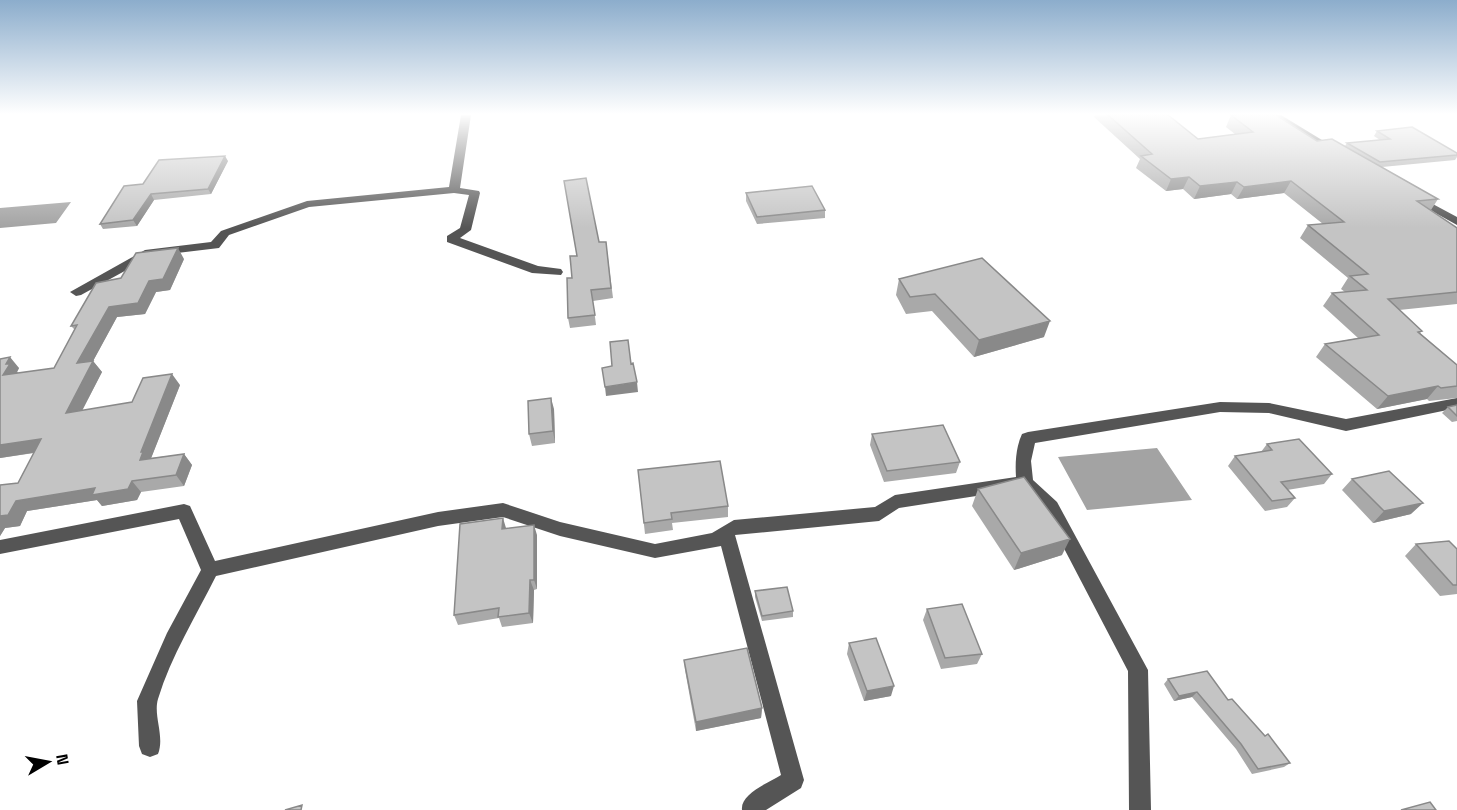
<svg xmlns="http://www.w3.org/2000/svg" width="1457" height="810" font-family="'Space Grotesk',sans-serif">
  <rect width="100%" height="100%" fill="#fff"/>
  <!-- water -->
  <path fill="#a3a3a3" d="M71 202 56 223 0 228V208Z
    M1157 448 1192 500 1087 510 1058 457Z"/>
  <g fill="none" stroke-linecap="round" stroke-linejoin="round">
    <!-- minor -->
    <path fill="#555" fill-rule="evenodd" d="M461 115H471L460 188 479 191 480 193 471 230 460 238 538 266 561 269 563 272 561 275 532 273 447 242V236L460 228 469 195 454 193 309 207 229 235 219 248 152 256 81 295 76 296 70 292 145 250 211 242 221 231 307 201 449 187Z
      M1269 115H1281L1340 151 1331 153Z
      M1416 195 1457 217V225L1412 200 1410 198Z
      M1457 398V408L1346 431 1269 413 1220 412 1035 443 1031 461 1033 480 1057 502 1148 670 1151 810H1129L1128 671 1045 512 1022 489 899 508 879 521 735 535 804 780 801 788 766 810H742C740 794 768 783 781 775L721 546 655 558 560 536 503 517 438 526 216 576C196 616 171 656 158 699 153 716 165 736 158 754L150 757 142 754 139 746 137 701 167 633 201 570 179 519 0 554V540L184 504 190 506 215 561 438 512 503 503 560 522 655 544 712 533 734 520 875 507 895 495 1016 477C1015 462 1016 447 1022 434L1028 432 1220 402 1269 403 1346 419Z"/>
  </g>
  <!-- wall -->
  <path fill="#a9a9a9" d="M1095 115H1168L1198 139 1235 134 1226 127 1231 115 1317 141 1345 146 1347 143 1380 140 1374 136 1377 131 1457 153V157L1455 160 1382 167 1438 199 1431 210 1457 228V304L1399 310 1422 331 1420 333 1457 365V398L1429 401 1427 399 1377 409 1316 357 1325 344 1358 338 1323 306 1332 293 1345 292 1341 289 1348 278 1300 238 1308 225 1323 224 1284 193 1237 199 1231 194 1194 199 1183 189 1166 191 1136 168 1140 159 1094 117Z
    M228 161 211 194 154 200 137 226 103 229 100 224 143 184Z
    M746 193 825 210V218L757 224 746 201Z
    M599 242H606L613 298 593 301 596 325 570 328 568 318 572 278 577 256Z
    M184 259 170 290 156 292 145 314 117 317 93 361 102 372 82 411 132 402 180 385 151 458 184 454 192 465 184 486 141 492 137 500 102 506 97 500 27 511 20 526 5 528 0 536V485L18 483 34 453 0 458V359L19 368 17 372 18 373 54 368 75 330 71 326 121 278Z
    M899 279 1044 337 974 357 932 311 906 314 896 295Z
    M1457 405V421L1452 422 1442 413 1448 407Z
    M554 409 555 443 532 446 529 434Z
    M872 434 960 462 956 473 884 482 870 445Z
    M1267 444 1332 474 1324 484 1287 490 1295 498 1287 507 1265 511 1228 466 1235 456 1261 452Z
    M638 470 728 506V517L672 523 673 530 645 534Z
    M1352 479 1411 514 1373 523 1342 490Z
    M978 489 1062 555 1014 570 972 506Z
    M506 529 537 535V589L534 590 533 623 502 627 499 618 458 625 454 615Z
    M1416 544 1457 549V594L1440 596 1405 556Z
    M755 591 793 611V617L762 621 755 597Z
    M927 609 982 654 977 664 941 669 923 620Z
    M849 643 891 696 864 701 847 654Z
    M684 660 762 708 761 718 696 731 685 670Z
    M1168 679 1228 700 1265 736 1290 763 1284 767 1252 774 1236 749 1192 697 1174 701 1164 684Z"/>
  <!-- shaded-wall -->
  <path fill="#898989" d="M225 156 228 161 211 194 208 189Z
    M1189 177 1183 189 1166 191 1171 179Z
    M1291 181 1284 193 1237 199 1244 187Z
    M1237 182 1231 194 1194 199 1200 186Z
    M151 194 154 200 137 226 133 220Z
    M178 248 184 259 170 290 156 292 145 314 117 317 86 374 77 363 109 307 149 281Z
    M1050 321 1044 337 974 357 979 340Z
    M10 357 19 368 17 372 20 375H3L6 364Z
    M93 361 102 372 75 424 66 413Z
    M172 374 180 385 150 461 140 460 141 452Z
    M637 382 638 392 606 396 605 387Z
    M1438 386 1427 399 1377 409 1388 396Z
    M551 398 554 409 555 443 553 431Z
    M41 439 51 450 0 458V445Z
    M184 454 192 465 184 486 176 475Z
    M132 481 141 492 137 500 102 506 97 500 27 511 20 526 5 528 0 536V516L16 501Z
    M1423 503 1411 514 1373 523 1384 511Z
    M503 518 506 528 502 529Z
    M534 525 537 535V589L534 580Z
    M1070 539 1062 555 1014 570 1021 553Z
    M530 580 534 590 533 623 529 613Z
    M894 686 891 696 864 701 867 691Z
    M1197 692 1192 697 1174 701 1179 696Z
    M762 708 761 718 696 731V722Z"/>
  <!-- building -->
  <path fill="#c4c4c4" stroke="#898989" stroke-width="1.5" d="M1108 115H1168L1198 139 1253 132 1231 115H1276L1317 141 1332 139 1438 199 1417 201 1457 228V292L1388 299 1422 331 1418 332 1457 365V386L1441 388 1438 386 1388 396 1325 344 1379 335 1332 293 1367 290 1350 276 1368 274 1308 225 1344 222 1291 181 1244 187 1237 182 1200 186 1189 177 1171 179 1141 156 1152 154Z
    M1412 127 1457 153V155L1380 162 1347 143 1390 139 1377 131Z
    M225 156 208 189 151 194 133 220 100 224 124 186 143 184 159 160Z
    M586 178 599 242H606L611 288 591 290 595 315 568 318 567 278H572L570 256H577L564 181Z
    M812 186 825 210 757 217 746 193Z
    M178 248 163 279 149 281 138 303 109 307 77 363 93 361 66 413 132 402 143 378 172 374 141 452H143L140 460 184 454 176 475 132 481 128 489 92 495 95 488 16 501 8 515 0 516V485L18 483 41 439 0 445V359L10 357 6 364H10L3 375 54 368 77 325 71 326 96 283 121 278 136 253Z
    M982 258 1050 321 979 340 935 294 910 297 899 279Z
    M628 340 631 364 633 363 637 382 605 387 602 368 612 366 610 342Z
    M551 398 553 431 529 434 528 401Z
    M1457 405V416L1448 407Z
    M943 425 960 462 887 471 872 434Z
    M1299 439 1332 474 1281 482 1295 498 1272 501 1235 456 1272 450 1267 444Z
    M720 461 728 506 671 513 672 519 644 523 638 470Z
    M1389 471 1423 503 1384 511 1352 479Z
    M1024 477 1070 539 1021 553 978 489Z
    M503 518 502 529 534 525V580H530L529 613 498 617 499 608 454 615 460 524Z
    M1449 541 1457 549V585H1453L1416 544Z
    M787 587 793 611 762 616 755 591Z
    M962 604 982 654 945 658 927 609Z
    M876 638 894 686 867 691 849 643Z
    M747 648 762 708 696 722 684 660Z
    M1207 671 1228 700 1232 699 1265 736 1268 734 1290 763 1258 769 1241 744 1197 692 1179 696 1168 679Z
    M1430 802 1436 810H1401Z
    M302 805 301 810H285Z"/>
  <!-- sky -->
  <linearGradient id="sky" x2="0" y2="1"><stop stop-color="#8cadcc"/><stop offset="0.5" stop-color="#fff"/><stop offset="1" stop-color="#fff" stop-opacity="0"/></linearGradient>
  <rect width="1457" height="228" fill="url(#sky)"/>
  <!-- north arrow -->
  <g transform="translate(48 762) rotate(80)" stroke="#ffffff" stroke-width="4.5" paint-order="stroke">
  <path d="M0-4.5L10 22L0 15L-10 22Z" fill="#000000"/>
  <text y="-9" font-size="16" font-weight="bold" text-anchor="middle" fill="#000000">N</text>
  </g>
</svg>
